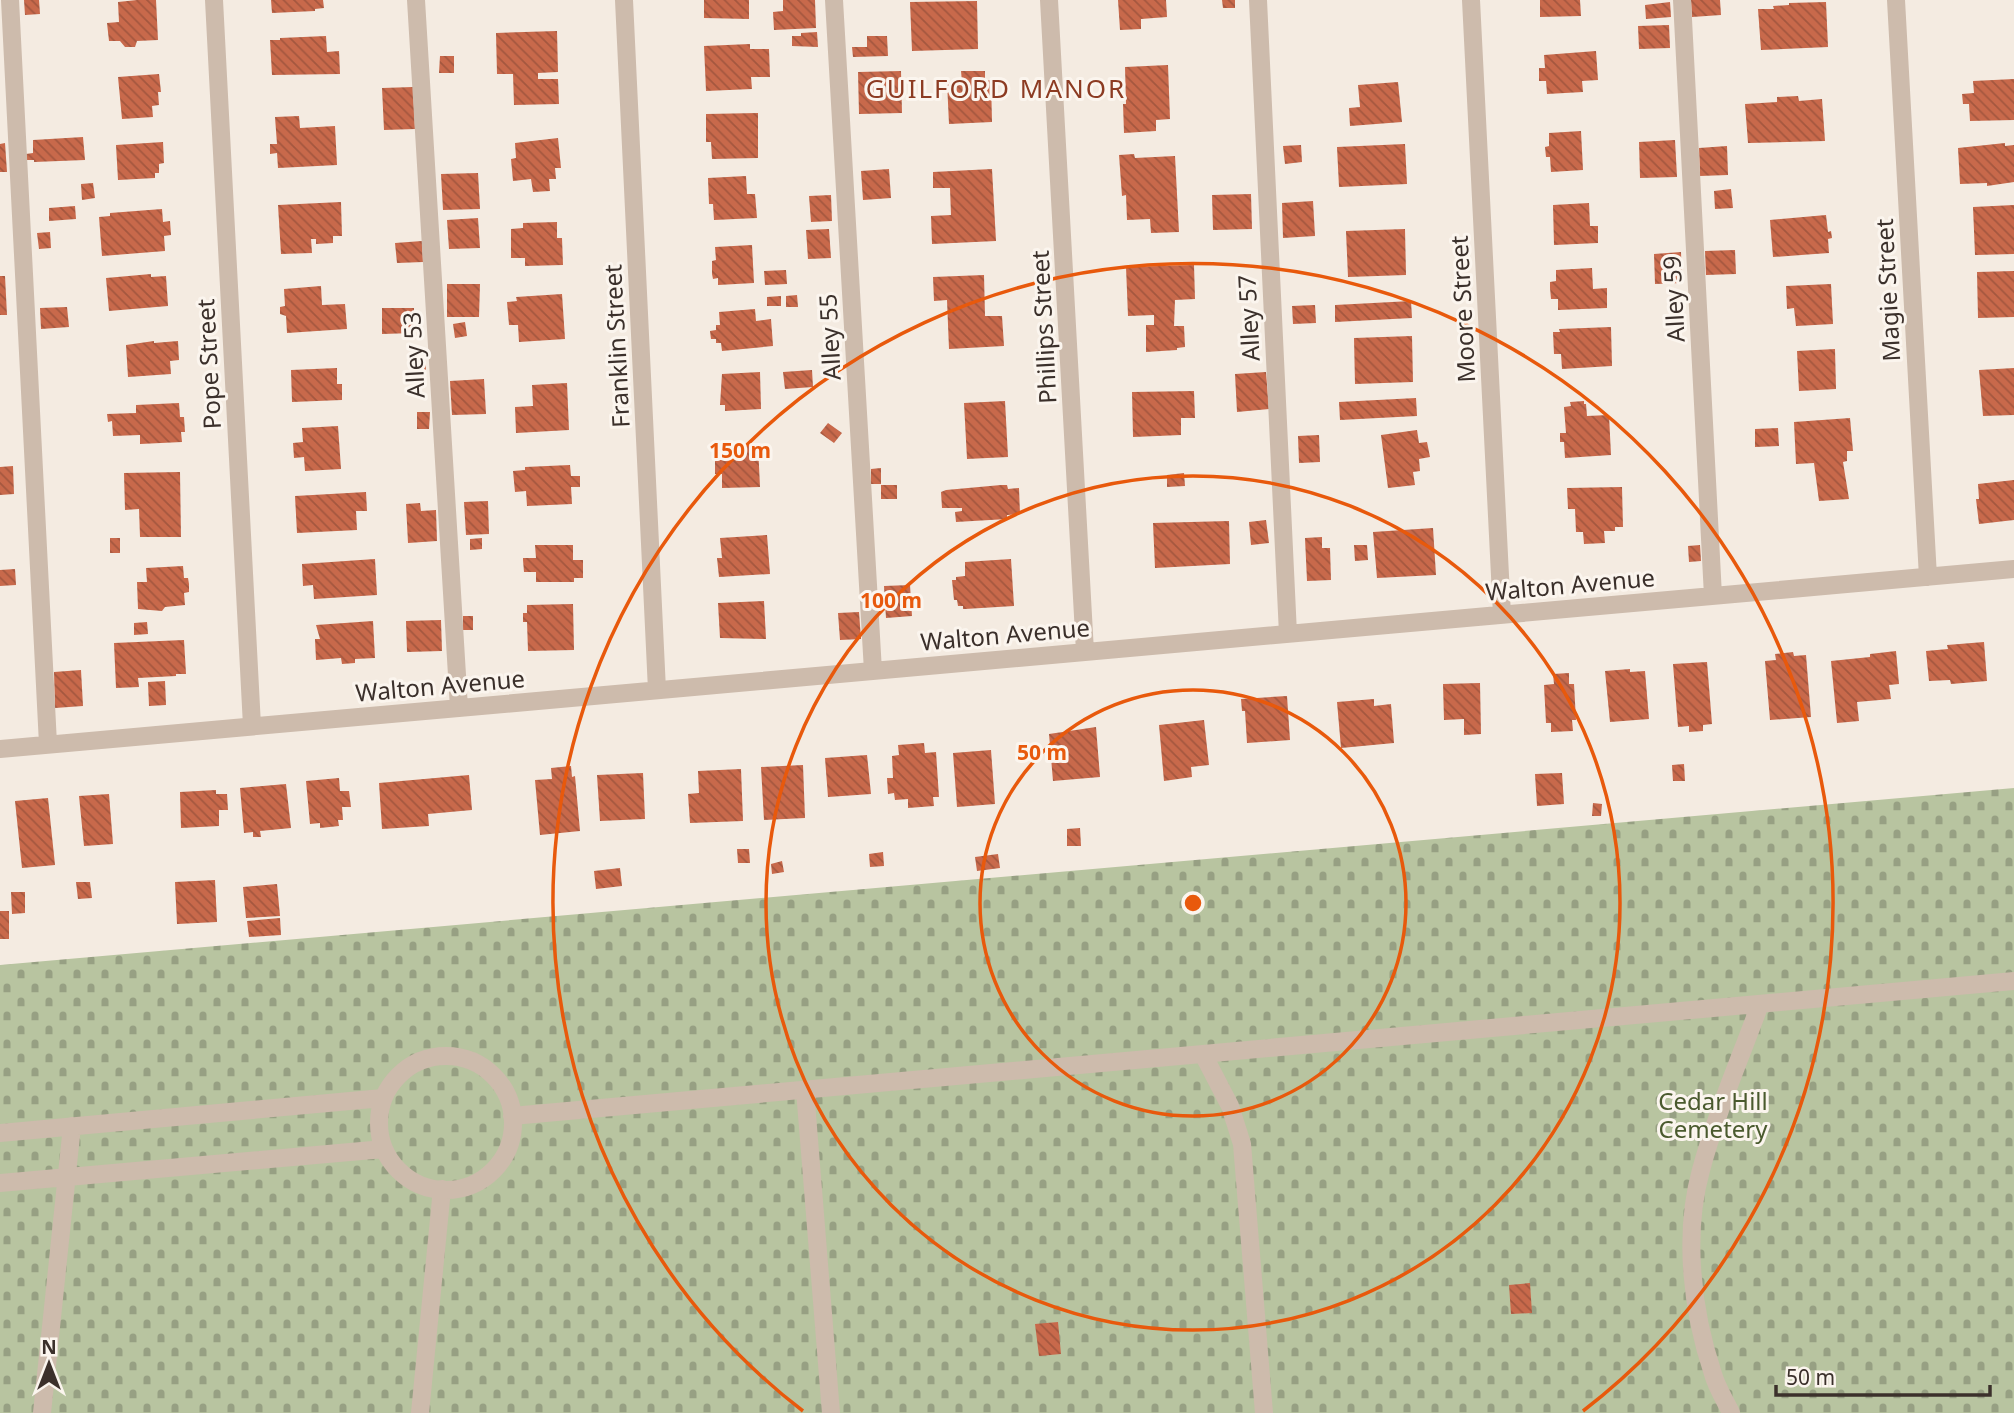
<svg xmlns="http://www.w3.org/2000/svg" width="2014" height="1413" font-family="'Noto Sans',sans-serif">
  <defs>
    <pattern id="cemetery-stones" width="16" height="16" patternUnits="userSpaceOnUse" patternTransform="scale(1.75)"><rect width="16" height="16" fill="#b8c4a0"/><path d="M2 7V4a2 2 0 0 1 4 0v3zM10 15v-3a2 2 0 0 1 4 0v3z" fill="#97a083"/></pattern>
    <pattern id="building-back-hatch" width="6" height="6" patternUnits="userSpaceOnUse" patternTransform="scale(1.75)"><rect width="6" height="6" fill="#c8694b"/><path d="M-1 5l2 2M0 0l6 6M5-1l2 2" fill="none" stroke="#a4573f"/></pattern>
  </defs>
  <rect width="100%" height="100%" fill="#f4ebe1"/>
  <!-- cemetery -->
  <path fill="url(#cemetery-stones)" d="M2014 788V1413H0V965Z"/>
  <!-- building -->
  <path fill="url(#building-back-hatch)" d="M24 0H39L40 14 25 15Z
    M137 0H156L158 40 137 41 135 47H125L120 41H109L107 23 119 22 118 2Z
    M271 0H323L324 8 315 9V11L272 13Z
    M704 0H749V19L704 18Z
    M783 0H815L816 28 774 30 773 12 783 11Z
    M1118 0H1166L1167 17 1141 19V29L1120 30Z
    M1222 0H1235V8H1223Z
    M1540 0H1580L1581 16 1540 17Z
    M1691 0H1720L1721 15 1692 17Z
    M977 1 978 49 912 51 910 2Z
    M1670 2 1671 17 1646 19 1645 5Z
    M1826 2 1828 47 1761 50 1758 9H1774L1773 6 1789 5V3Z
    M1669 25 1670 48 1639 49 1638 26Z
    M557 31 558 72 538 73V79H558L559 104 514 105 513 74H497L496 33Z
    M817 32 818 47 792 46V36H801V33Z
    M326 36 327 52 339 51 340 74 272 75 270 40H280V38Z
    M867 36H887L888 56 853 57 852 47H867Z
    M750 44V49H769L770 77H751L752 89 706 91 704 46Z
    M1596 51 1598 80 1582 81 1583 92 1547 94 1546 81H1539V68H1545L1544 55Z
    M440 56H454V73H439Z
    M1168 65 1170 119 1156 120V131L1124 133 1123 104H1126L1125 67Z
    M901 71 902 113 859 114 858 72Z
    M961 71H985V81L991 80 992 122 949 124 947 82H962Z
    M159 74 161 92H158L159 105 152 106 153 117 122 119 118 77Z
    M2014 79V120L1970 121 1969 104H1963L1962 94 1974 93 1973 81Z
    M1398 82 1402 122 1350 126 1349 108 1360 107 1358 85Z
    M413 87 415 129 384 130 382 88Z
    M1798 96 1799 101 1822 99 1825 141 1748 143 1745 104 1777 102V97Z
    M758 113V158L712 159 711 142H706V114Z
    M299 116 300 128 335 126 337 165 278 168 277 153 270 154V144H277L275 117Z
    M1581 131 1583 170 1551 172 1550 157H1546L1545 147 1549 146V133Z
    M83 137 85 160 34 162V160H27L26 154 33 153V140Z
    M558 138 561 168H555L556 179H549L550 191 533 192 531 179 513 181 511 159 516 158 515 143Z
    M1675 140 1677 177 1640 178 1639 142Z
    M163 142 164 163 159 164V173H155V178L118 180 116 145Z
    M5 143 7 172H0V144Z
    M2005 143V146L2014 145V182L1987 186V183L1960 184 1958 148Z
    M1405 144 1407 184 1339 187 1337 147Z
    M1301 145 1302 162 1285 164 1283 146Z
    M1727 146 1728 175 1700 176 1699 148Z
    M1134 154 1135 158 1175 156 1179 232 1151 233 1150 219 1127 220 1126 195 1122 196 1119 155Z
    M889 169 891 198 863 200 861 171Z
    M992 169 996 241 932 244 931 216 951 215 950 188H933V172Z
    M478 173 480 209 443 210 441 174Z
    M746 176 747 194H755L757 218 714 220 713 204H709L708 178Z
    M93 183 95 198 82 200 81 184Z
    M1731 189 1733 208 1715 209 1714 191Z
    M1251 194 1252 229 1213 230 1212 195Z
    M831 195 832 221 811 222 809 196Z
    M1313 201 1315 236 1283 238 1282 203Z
    M341 202 342 236H333V243L316 244V239H311L312 253 281 254 278 205Z
    M1589 203 1590 226H1598V243L1554 245 1553 205Z
    M2014 205V254L1975 255 1973 207Z
    M75 206 76 219 49 221V208Z
    M162 209 163 222 170 221 171 235 164 236 165 251 102 256 99 217 110 216V213Z
    M1826 215 1828 232 1831 231 1832 238 1828 239 1829 253 1773 257 1770 220Z
    M478 218 480 248 449 249 447 220Z
    M557 222V238H562L563 265 525 266V258H511V229L523 228V223Z
    M829 229 831 258 808 259 806 230Z
    M1405 229 1406 275 1348 277 1346 231Z
    M50 232 51 248 39 249 37 233Z
    M422 241 423 262 397 263 395 243Z
    M752 245 754 283 718 285V278L713 279 712 274V261L716 260 715 247Z
    M1735 250 1736 274 1706 275 1705 251Z
    M1681 252 1682 283 1655 284 1654 254Z
    M1194 265 1195 299 1175 300 1174 326H1184L1185 347 1177 348V350L1146 352V325H1154V315L1128 316 1126 267Z
    M1592 268 1593 289 1607 288V308L1558 310V299H1551L1550 288V282L1556 281V270Z
    M786 270 787 284 765 285 764 271Z
    M2014 271V317L1978 318 1977 272Z
    M151 274V277L166 276 168 306 109 311 106 278Z
    M984 275 985 316H1002L1004 346 949 349 947 300 934 301 933 277Z
    M0 276H5L7 315H0Z
    M447 284H480L479 317H447Z
    M1831 284 1833 324 1796 326 1794 308 1787 309 1786 286Z
    M321 286 322 305 345 304 347 329 287 333 286 316 280 314V307L285 306 284 289Z
    M562 294 565 339 519 342 518 325H509L507 302 517 301 516 297Z
    M797 295 798 307H786V296Z
    M781 296V306H767V297Z
    M1411 301 1412 318 1335 322V305Z
    M1315 305 1316 323 1293 324 1292 306Z
    M67 307 69 327 41 329 40 308Z
    M382 308H414V333L382 334Z
    M755 309 756 321 771 319 773 346 722 351 721 343H716V339H711L710 331 716 330V325H720L719 312Z
    M465 322 467 336 455 338 453 324Z
    M1611 327 1612 366 1562 369 1561 354H1554L1553 332H1560L1559 329Z
    M1412 336 1413 382 1355 384 1354 338Z
    M154 341V343L178 341 179 360 170 361 171 374 128 377 126 345Z
    M1835 349 1836 389 1799 391 1797 351Z
    M425 357 426 370H415L414 358Z
    M337 368V384H342V400L292 402 291 370Z
    M2014 368V415L1983 416 1979 370Z
    M812 370 813 387 785 389 783 372Z
    M760 372 761 409 725 411V405H720L722 374Z
    M1266 372 1269 409 1237 412 1235 374Z
    M484 379 486 414 452 415 450 381Z
    M567 383 569 430 516 433 515 407 533 406 532 385Z
    M1194 391 1195 418H1181V435L1133 437 1132 392Z
    M1416 398 1417 416 1340 420 1339 402Z
    M1005 401 1008 457 967 459 964 403Z
    M1584 401V404H1586L1587 416 1609 415 1611 455 1565 458 1564 442H1560V433H1566L1564 407 1571 406 1570 402Z
    M179 403 180 417H184L185 432H181L182 442 140 444V435L113 436 112 421 108 422 107 414 136 413V405Z
    M417 412H430L429 429H417Z
    M1850 418 1853 451H1847V461L1843 462 1849 499 1819 501 1814 463 1796 464 1794 422Z
    M828 423 842 433 834 443 820 433Z
    M338 426 341 469 305 471 304 457 294 458 293 443 303 442 302 428Z
    M1778 428 1779 446 1755 447V429Z
    M1417 430 1419 443 1427 442 1430 457 1419 459 1420 471 1413 472 1415 485 1388 488 1381 435Z
    M1319 435 1320 462 1299 463 1298 436Z
    M758 445 760 487 722 488V474H715V460H721V446Z
    M570 465 571 476H580V487H571L572 504 527 506 526 491 515 492 513 471 525 470V467Z
    M13 466 14 494 0 495V467Z
    M881 468V484H871V469Z
    M180 472 181 537H140L139 509 125 510 124 473Z
    M1184 473 1185 486 1167 487V475Z
    M2014 480V520L1979 524 1976 499H1979L1978 484Z
    M881 485H897V499H881Z
    M1001 485H1007L1008 489 1019 488 1020 514 1007 515V519L956 522 955 512 962 511V508H942L941 492 946 490Z
    M1622 487 1623 527H1615V531H1604L1605 543 1584 544 1583 532H1576L1575 509H1568L1567 488Z
    M366 492 367 511H356L357 530 297 533 295 496Z
    M488 501 489 534 466 535 464 502Z
    M420 503 421 511 436 510 437 541 408 543 406 504Z
    M1266 520 1269 543 1251 545 1249 522Z
    M1229 521 1230 564 1155 568 1153 523Z
    M1433 528 1436 575 1377 578 1373 532Z
    M767 535 770 574 719 577 717 558H722L720 538Z
    M1322 537V548H1330L1331 580 1307 581 1305 538Z
    M110 538H120V553H110Z
    M482 538V549L470 550V539Z
    M535 545H573V560H583V578H574V582H536V572H524L523 560V558H536Z
    M1354 545H1367L1368 560 1355 561Z
    M1700 545 1701 561 1689 562 1688 546Z
    M375 559 377 595 314 599 313 585 303 586 302 564Z
    M1011 559 1014 606 965 609H963V606H958L957 600H954L952 580H956V577L965 576V562Z
    M183 566 184 578H188L189 584V592L184 593 185 605 165 607 162 611 138 609 137 582H147L146 568Z
    M15 569 16 585 0 586V570Z
    M910 585 912 616 886 618 884 586Z
    M764 601 766 639 720 638 718 603Z
    M573 604 574 650 528 651 527 622H523V613H527V605Z
    M859 612 861 639 840 640 838 613Z
    M463 616H473V630H463Z
    M441 620 442 651 407 652 406 621Z
    M373 621 375 658 355 659V663L342 664 341 658 316 660 315 639H320L316 625Z
    M147 622 148 634 134 635V623Z
    M184 640 186 674H176V676L138 678 139 687 116 688 114 643Z
    M1984 642 1987 681 1951 684 1950 680 1929 681 1926 651 1948 649 1947 645Z
    M1896 651 1899 684 1889 685 1891 699 1857 702 1859 721 1837 723 1831 661 1870 657V654Z
    M1793 652 1794 656 1806 655 1811 717 1770 720 1765 661 1776 660 1775 654Z
    M1707 662 1712 724 1703 725V731L1689 732V726L1678 727 1673 664Z
    M1630 669V672L1645 671 1649 719 1610 722 1605 671Z
    M81 670 83 706 55 708 54 672Z
    M1569 673V684H1574L1576 720H1572L1573 731 1551 732V723H1546L1544 685 1554 684 1553 674Z
    M165 681 166 705 149 706 148 682Z
    M1480 683 1481 734 1464 735V719L1444 720 1443 684Z
    M1287 696 1290 740 1247 743 1245 711H1242L1241 699Z
    M1374 699V706L1391 704 1394 743 1341 748 1337 702Z
    M1204 720 1209 765 1191 767 1192 777 1164 781 1159 725Z
    M1096 727 1100 777 1053 781 1049 734Z
    M924 743 925 753 936 752 939 797H933L934 806 908 808V799L895 800 894 793 888 794 887 778H893L892 756 899 755 898 745Z
    M991 750 995 804 957 807 953 753Z
    M867 755 871 794 828 797 825 758Z
    M1684 764 1685 781H1673L1672 765Z
    M803 765 805 818 764 820 761 767Z
    M571 766 572 777 575 776 580 831 540 835 535 780 552 779 551 768Z
    M741 769 743 821 690 823 688 794 699 793 698 771Z
    M643 773 645 819 600 821 597 775Z
    M1562 773 1564 804 1537 806 1535 774Z
    M469 775 472 810 428 814 429 826 382 829 379 783Z
    M339 778 340 791H349L351 807H342L343 820H338L339 826 320 828V823L310 824 306 781Z
    M286 784 291 828 260 831 261 837H253V832L244 833 240 788Z
    M216 790V794H227L228 810H219V826L181 828 180 792Z
    M109 794 113 844 84 846 79 796Z
    M48 798 55 865 22 868 15 801Z
    M1593 803 1602 804 1601 816H1592Z
    M1080 828 1081 846H1067V829Z
    M737 849H749L750 863H738Z
    M883 852 884 866 870 867 869 854Z
    M998 854 1000 868 977 871 975 857Z
    M782 861 784 872 772 874 771 864Z
    M620 868 622 886 596 889 594 871Z
    M215 880 217 922 177 924 175 882Z
    M76 882H90L92 898 78 899Z
    M277 884 280 916 246 918 243 887Z
    M11 892H25V913L12 914Z
    M0 911H9V939H0Z
    M280 918 281 935 249 937 247 921Z
    M1530 1283 1532 1313 1511 1314 1509 1285Z
    M1058 1322 1061 1354 1039 1356 1035 1324Z"/>
  <g fill="none" stroke-linecap="round" stroke-linejoin="round">
    <!-- minor -->
    <path stroke="#cdbbac" stroke-width="18" d="M10 0 48 744
      M214 0 252 726
      M416 0 459 708
      M624 0 657 690
      M834 0 873 671
      M1049 0 1085 652
      M1258 0 1288 634
      M1471 0 1502 615
      M1682 0 1713 596
      M1896 0 1928 577
      M0 749 2014 569
      M1203 1054 1230 1106 1242 1144 1264 1413
      M379 1123a67 67 0 1 1 134 0a67 67 0 1 1-134 0Z
      M805 1090 831 1413
      M512 1116 2014 981
      M0 1133 383 1098
      M0 1183 384 1149
      M42 1413 72 1126
      M420 1413 442 1189
      M1731 1413C1725 1400 1717 1388 1713 1374 1692 1311 1683 1235 1701 1170 1716 1114 1740 1059 1760 1004"/>
  </g>
  <!-- distance rings -->
  <g fill="none" stroke="#e8590c" stroke-width="3.5">
    <circle cx="1193" cy="903" r="213"/>
    <circle cx="1193" cy="903" r="427"/>
    <path d="M803 1411A640 640 0 1 1 1583 1411"/>
  </g>
  <g text-anchor="middle" dominant-baseline="central" stroke-width="6" stroke-linejoin="round" paint-order="stroke">
    <!-- street labels -->
    <g font-size="24" fill="#3b302b" stroke="#fbf5ee">
      <text transform="translate(1887 290) rotate(-93)">Magie Street</text>
      <text transform="translate(1673 299) rotate(-93)">Alley 59</text>
      <text transform="translate(1462 309) rotate(-93)">Moore Street</text>
      <text transform="translate(1248 318) rotate(-93)">Alley 57</text>
      <text transform="translate(1043 327) rotate(-93)">Phillips Street</text>
      <text transform="translate(829 337) rotate(-93)">Alley 55</text>
      <text transform="translate(616 346) rotate(-93)">Franklin Street</text>
      <text transform="translate(413 355) rotate(-93)">Alley 53</text>
      <text transform="translate(208 364) rotate(-93)">Pope Street</text>
      <text transform="translate(1570 584) rotate(-5)">Walton Avenue</text>
      <text transform="translate(1005 634) rotate(-5)">Walton Avenue</text>
      <text transform="translate(440 685) rotate(-5)">Walton Avenue</text>
    </g>
    <!-- park labels -->
    <g font-size="24" fill="#4a5a2e" stroke="#fbf5ee">
      <text x="1713" y="1100">Cedar Hill<tspan x="1713" dy="28">Cemetery</tspan></text>
    </g>
    <!-- neighbourhood labels -->
    <g font-size="26" letter-spacing="2" fill="#8c3b22" stroke="#fbf5ee">
      <text x="996" y="88">GUILFORD MANOR</text>
    </g>
  </g>
  <circle cx="1193" cy="903" r="10" fill="#e8590c" stroke="#fbf5ee" stroke-width="3.5"/>
  <g font-size="21" text-anchor="middle" font-weight="bold" fill="#e8590c" stroke="#fbf5ee" stroke-width="6" stroke-linejoin="round" paint-order="stroke">
    <text x="740" y="458">150 m</text>
    <text x="891" y="608">100 m</text>
    <text x="1042" y="760">50 m</text>
  </g>
  <!-- north arrow -->
  <g transform="translate(49 1364)" stroke="#fbf5ee" stroke-width="5" paint-order="stroke">
  <path d="M0-5L12 26L0 18L-12 26Z" fill="#3b302b"/>
  <text y="-10" font-size="19" font-weight="bold" text-anchor="middle" fill="#3b302b">N</text>
  </g>
  <!-- scale -->
  <path d="M1776 1385v10h214v-10" fill="none" stroke="#3b302b" stroke-width="3.5"/>
  <text x="1786" y="1385" font-size="21" fill="#3b302b" stroke="#fbf5ee" stroke-width="5" paint-order="stroke">50 m</text>
</svg>
